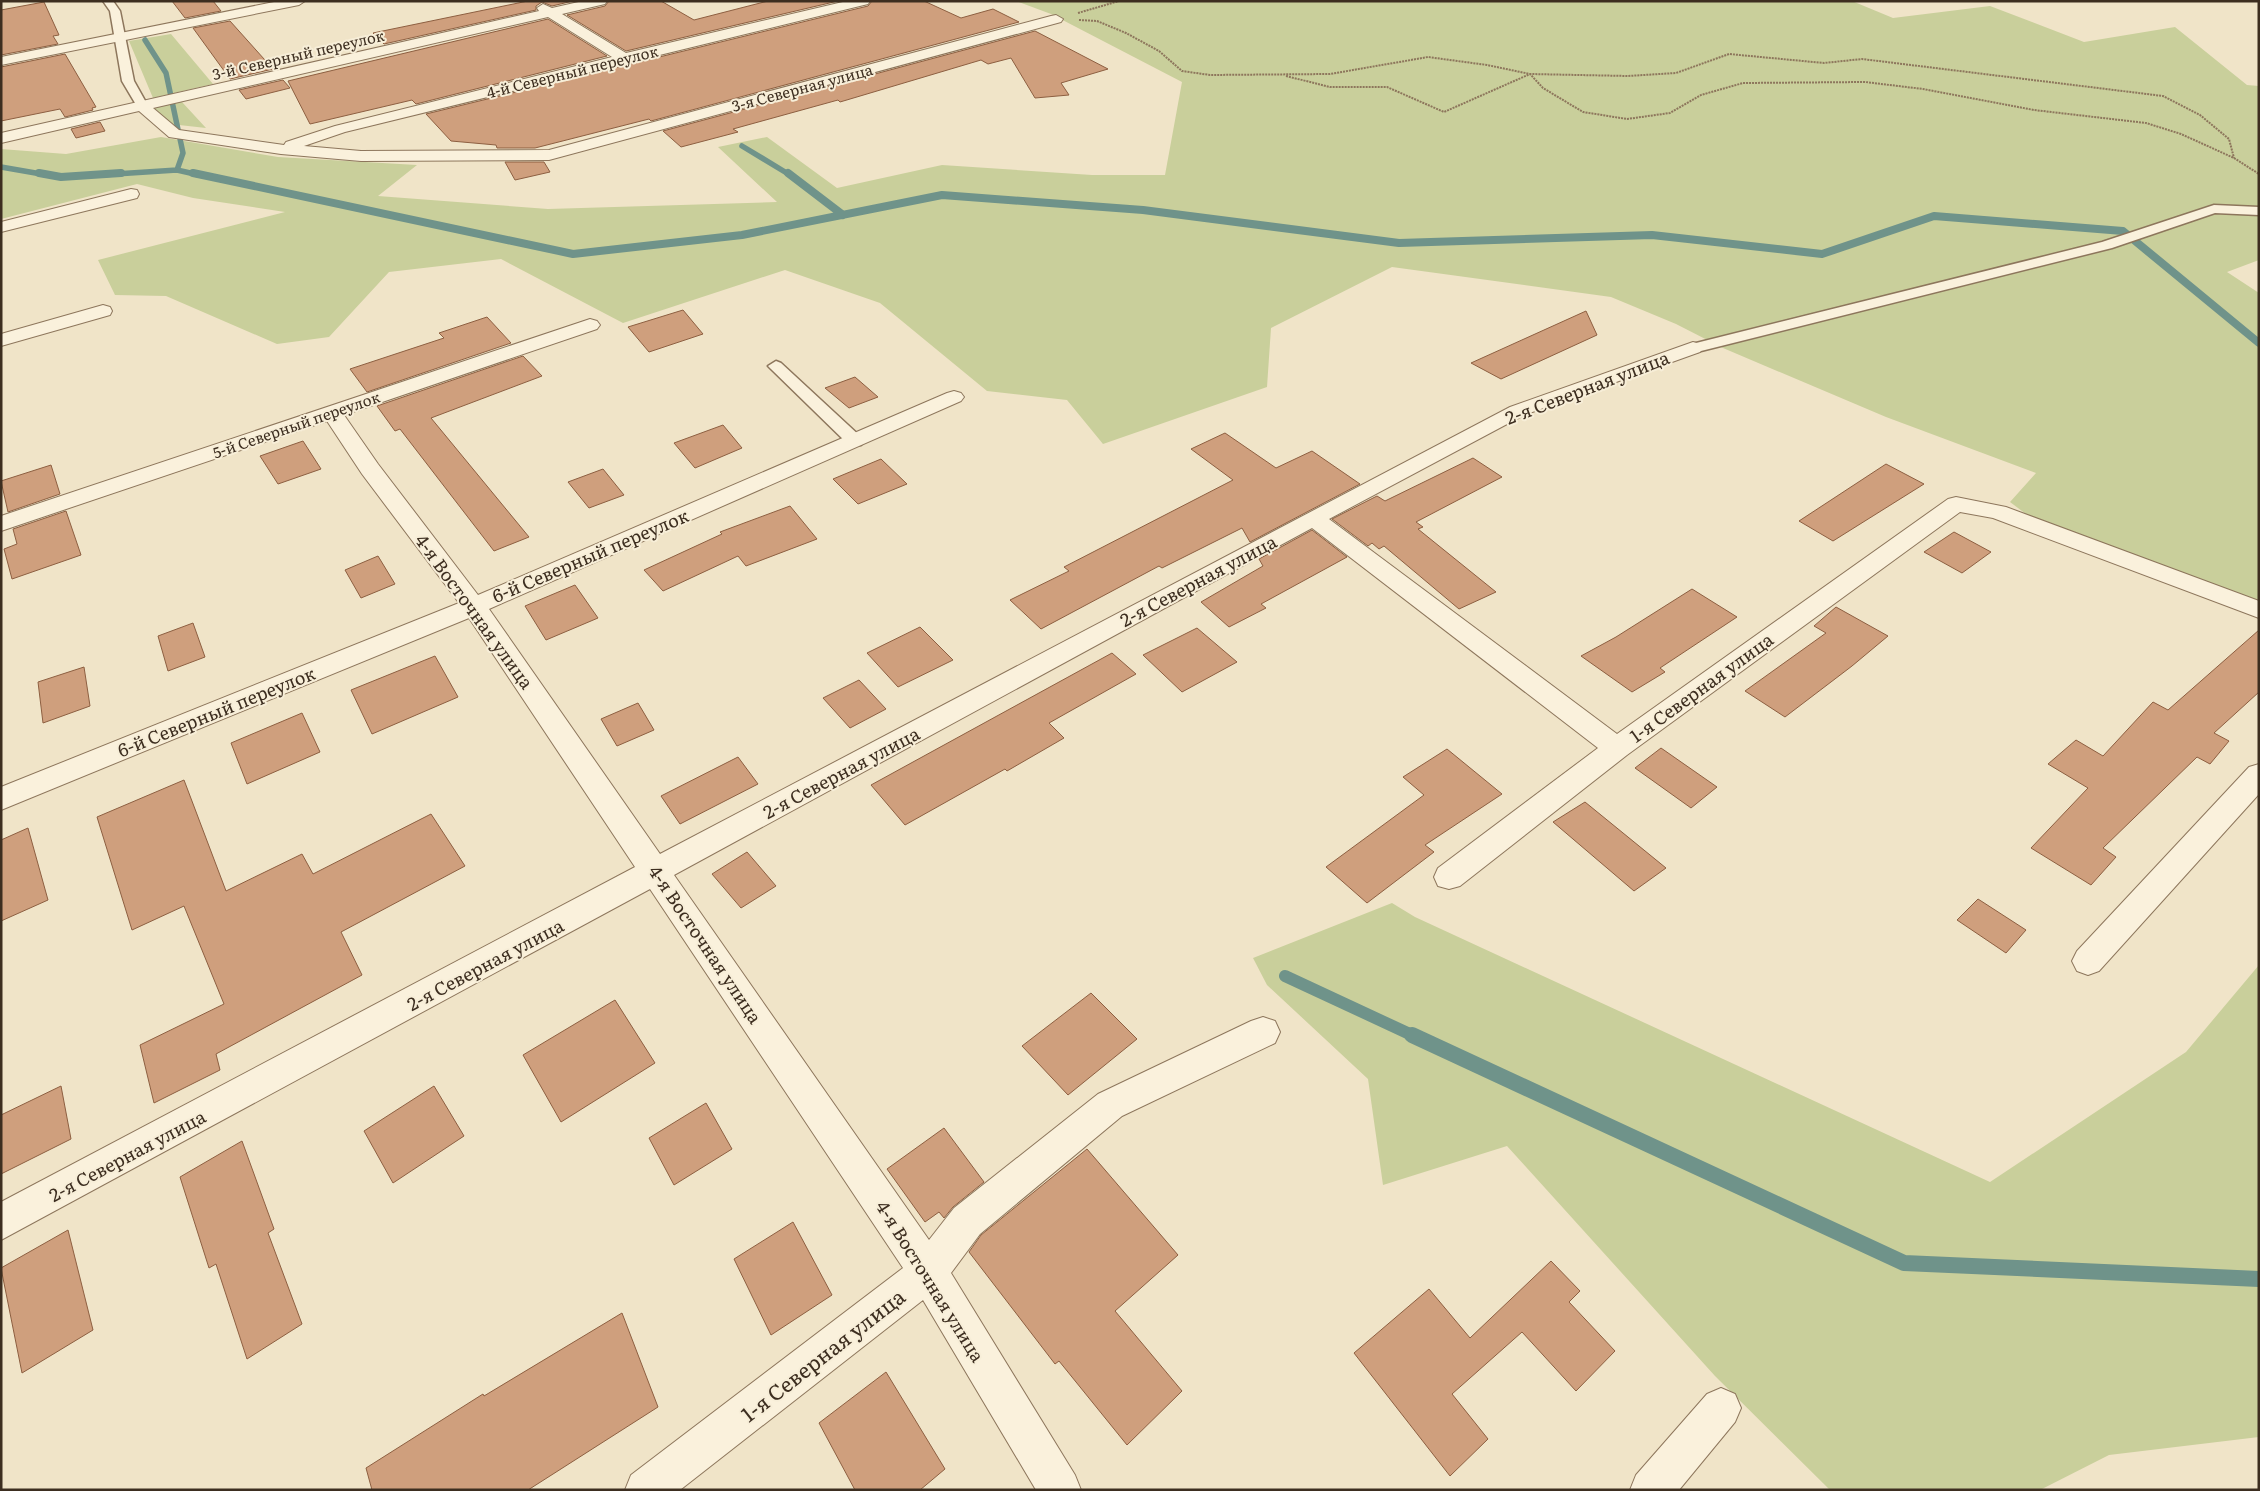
<svg xmlns="http://www.w3.org/2000/svg" width="2260" height="1491" font-family="Literata,serif">
  <rect width="100%" height="100%" fill="#f0e4c8"/>
  <!-- green -->
  <path fill="#c9cf9b" d="M1016 1H1852L1893 18 1990 6 2084 42 2175 27 2247 85 2259 86V260L2227 272 2259 293V601L2026 514 2010 502 2036 473 1886 417 1723 348 1676 324 1611 297 1392 267 1271 328 1267 387 1103 444 1067 400 987 391 880 303 785 270 623 323 501 259 389 272 329 337 277 344 166 296 115 295 98 260 285 212 193 198 137 184 1 219V149L66 154 161 137 278 157 417 165 378 196 548 209 777 202 718 147 767 137 837 188 942 165 1092 175H1165L1182 82 1051 14Z
    M171 34 213 84 153 98 129 41Z
    M182 102 206 128 170 124 152 107Z
    M1392 903 1415 917 1990 1182 2186 1052 2259 965V1437L2109 1455 2040 1490H1830L1715 1376 1507 1146 1383 1185 1368 1079 1267 985 1253 958Z"/>
  <g fill="none" stroke-linecap="round" stroke-linejoin="round">
    <!-- stream-far3 -->
    <path stroke="#6f938a" stroke-width="5.5" d="M145 40 166 73 183 153 177 170
      M742 146 790 175
      M1 167 47 175
      M100 175 177 170 199 175"/>
    <!-- stream-far2 -->
    <path stroke="#6f938a" stroke-width="8" d="M39 173 61 177 121 173
      M193 173 573 254 742 235 942 195 1143 210 1399 243 1652 235 1822 254 1934 216 2123 231 2259 343
      M788 173 843 215"/>
    <!-- stream-far1 -->
    <path stroke="#6f938a" stroke-width="12" d="M1285 976 1414 1036"/>
    <!-- stream -->
    <path stroke="#6f938a" stroke-width="16" d="M1412 1035 1904 1263 2259 1279"/>
  </g>
  <!-- building -->
  <path fill="#cf9f7d" stroke="#8d5f41" d="M172 1H213L221 11 185 18Z
    M528 1H573L552 6 542 2 536 6V10L384 44 373 33Z
    M609 1H661L694 20 768 1H838L626 51 567 15 605 6Z
    M872 1H924L961 18 993 9 1019 22 651 121 649 119 535 148H497L496 145 451 141 426 114 868 6Z
    M44 2 59 35 53 36 58 44 1 55V10Z
    M548 19 607 56 416 104 412 100 310 124 288 81Z
    M230 21 273 69 230 79 193 28Z
    M1035 31 1108 69 1061 83 1069 95 1035 98 1011 58 988 64 981 60 840 102 838 100 733 129 738 132 681 147 663 131Z
    M65 54 96 107 92 108 93 110 65 117 60 109 1 121V67Z
    M283 80 290 88 246 99 239 90Z
    M100 122 105 131 76 138 71 129Z
    M505 162H544L550 172 515 180Z
    M683 310 703 334 649 352 628 327Z
    M1586 311 1597 335 1501 379 1471 363Z
    M487 317 511 343 367 392 350 369 444 338 439 333Z
    M523 356 542 376 431 418 529 537 494 551 400 429 395 431 377 406Z
    M855 377 878 397 849 408 825 388Z
    M723 425 742 448 695 468 674 443Z
    M1225 433 1276 468 1312 451 1360 484 1250 542 1242 528 1162 568 1159 566 1041 629 1010 600 1069 571 1064 567 1233 480 1191 449Z
    M303 441 321 469 278 484 260 456Z
    M1473 458 1502 477 1416 522 1423 527 1418 529 1496 592 1459 609 1384 546 1379 549 1372 543 1368 546 1332 519 1377 496 1385 501Z
    M881 459 907 484 858 504 833 479Z
    M1886 464 1924 484 1833 541 1799 521Z
    M51 465 60 494 8 512 1 481Z
    M603 469 624 495 589 508 568 482Z
    M790 506 817 539 746 566 738 556 663 591 644 570 722 534 720 532Z
    M66 511 81 555 12 579 4 549 17 544 13 529Z
    M1312 530 1347 557 1261 604 1266 608 1229 627 1201 602 1263 566 1259 559Z
    M1954 532 1991 552 1962 573 1924 552Z
    M378 556 395 584 361 598 345 570Z
    M575 585 598 618 546 640 525 606Z
    M1692 589 1737 617 1660 668 1665 672 1632 692 1581 656 1616 637Z
    M1836 607 1888 636 1852 666 1785 717 1745 691 1826 633 1814 626Z
    M193 623 205 657 168 671 158 636Z
    M920 627 953 660 898 687 867 653Z
    M1197 628 1237 662 1182 692 1143 655Z
    M2259 630V692L2214 733 2229 741 2210 764 2197 757 2103 848 2116 857 2091 885 2031 848 2088 788 2048 764 2076 740 2103 756 2153 702 2168 710Z
    M1112 653 1136 674 1049 723 1064 738 1007 771 1005 769 905 825 871 785Z
    M435 656 458 697 372 734 351 690Z
    M84 667 90 706 43 723 38 682Z
    M859 680 886 709 850 728 823 698Z
    M638 703 654 730 617 746 601 719Z
    M302 713 320 752 247 784 231 743Z
    M1661 748 1717 787 1691 808 1635 768Z
    M1447 749 1502 794 1425 845 1434 852 1367 903 1326 867 1424 795 1403 777Z
    M738 757 758 784 680 824 661 796Z
    M184 780 226 891 302 854 313 874 431 814 465 866 341 932 362 975 216 1054 220 1070 154 1103 140 1045 224 1004 184 906 132 930 97 817Z
    M1585 802 1666 868 1634 891 1553 822Z
    M28 828 48 900 1 921V840Z
    M747 852 776 886 741 908 712 874Z
    M1978 899 2026 930 2006 953 1957 920Z
    M1091 993 1137 1039 1068 1095 1022 1046Z
    M615 1000 655 1063 561 1122 523 1055Z
    M61 1086 71 1139 1 1174V1115Z
    M434 1086 464 1136 393 1183 364 1131Z
    M706 1103 732 1149 674 1185 649 1138Z
    M944 1128 984 1182 953 1207 944 1218 939 1212 925 1222 887 1169Z
    M242 1141 274 1229 268 1233 302 1324 247 1359 216 1264 209 1268 180 1177Z
    M1087 1149 1178 1255 1115 1311 1182 1391 1127 1445 1059 1361 1055 1364 969 1252 981 1235Z
    M793 1222 832 1295 771 1335 734 1259Z
    M68 1230 93 1330 22 1373 1 1268Z
    M1551 1261 1580 1291 1569 1302 1615 1351 1576 1391 1522 1332 1452 1394 1488 1439 1450 1476 1354 1353 1429 1289 1470 1338Z
    M622 1313 658 1407 528 1490H372L366 1468 483 1394 484 1396Z
    M886 1372 945 1469 920 1490H855L819 1423Z"/>
  <g fill="none" stroke-linecap="round" stroke-linejoin="round">
    <defs>
      <path id="lane" d="M103 1H113L120 11 134 81 148 106 146 108H138L122 81 110 11Z
        M2214 205 2259 207V215L2215 213 2112 248 1693 353 1685 348 1688 345 2102 242Z
        M776 361 781 363 861 437 863 441 861 445H849L771 369 768 366Z"/>
      <path id="street" d="M279 1H305L299 5 1 65V57Z
        M583 1H607L605 4 562 14 626 53 847 1H870L868 4 345 132 304 146 361 151 549 150 1051 16 1056 15 1063 19 1061 22 549 160 361 161 281 154 169 137 139 111 1 143V133L539 11 537 8 543 4 552 8ZM548 17 612 57 335 126 286 142 284 145 179 130 153 108Z
        M131 189 137 190 139 194 137 198 1 232V222Z
        M103 305 110 307 112 311 110 315 1 346V334Z
        M590 319 597 321 600 325 597 329 344 415 378 464 478 595 947 393 954 391 961 393 964 397 961 401 489 609 660 854 1510 407 1693 342 1700 344 1703 348 1700 352 1524 415 1329 519 1617 734 1948 499 1956 497 2006 507 2259 601V618L1993 518 1960 512 1627 755 1460 886 1449 889 1438 886 1434 877 1438 868 1598 748 1312 528 674 875 929 1240 954 1208 1098 1094 1251 1021 1263 1017 1275 1021 1280 1032 1275 1043 1122 1116 980 1234 951 1273 1075 1475 1081 1490H1036L923 1300 680 1490H625L631 1475 903 1268 650 889 1 1240V1202L635 867 469 618 1 810V787L459 603 362 474 327 421 1 531V516Z
        M2259 764V794L2099 971 2088 975 2077 971 2072 961 2077 951 2249 767Z
        M1721 1388 1735 1394 1741 1408 1735 1422 1679 1490H1630L1636 1475 1707 1394Z"/>
    </defs>
    <!-- lane casing -->
    <use href="#lane" stroke="#8d765c" stroke-width="3"/>
    <!-- street casing -->
    <use href="#street" stroke="#8d765c" stroke-width="2"/>
    <!-- path -->
    <path stroke="#8d765c" stroke-width="2" stroke-dasharray="2 1" stroke-linecap="butt" d="M1078 13 1119 1
      M1079 20 1097 21 1126 33 1159 51 1182 71 1210 75 1330 74 1428 57 1487 65 1530 74 1543 88 1583 112 1627 119 1670 113 1701 95 1743 83 1865 82 1923 89 2034 110 2146 123 2181 134 2234 158 2259 174
      M1286 76 1330 87H1387L1444 112 1530 74 1628 76 1676 73 1729 54 1824 63 1862 59 2163 96 2200 115 2229 139 2234 158"/>
    <!-- lane -->
    <use href="#lane" fill="#faf1dc" fill-rule="evenodd"/>
    <!-- street -->
    <use href="#street" fill="#faf1dc" fill-rule="evenodd"/>
  </g>
  <g text-anchor="middle" dominant-baseline="central" stroke-width="4" stroke-linejoin="round" paint-order="stroke">
    <!-- far-street labels -->
    <g font-size="15" fill="#3d2e20" stroke="#f7eed8">
      <text transform="translate(298 54) rotate(-13)">3-й Северный переулок</text>
      <text transform="translate(572 71) rotate(-14)">4-й Северный переулок</text>
      <text transform="translate(802 87) rotate(-15)">3-я Северная улица</text>
      <text transform="translate(296 424) rotate(-19)">5-й Северный переулок</text>
    </g>
    <!-- street labels -->
    <g font-size="18" fill="#3d2e20" stroke="#f7eed8">
      <text transform="translate(1587 387) rotate(-21)">2-я Северная улица</text>
      <text transform="translate(590 555) rotate(-23)">6-й Северный переулок</text>
      <text transform="translate(1198 580) rotate(-28)">2-я Северная улица</text>
      <text transform="translate(475 611) rotate(54)">4-я Восточная улица</text>
      <text transform="translate(1701 687) rotate(-36)">1-я Северная улица</text>
      <text transform="translate(216 711) rotate(-22)">6-й Северный переулок</text>
      <text transform="translate(841 772) rotate(-28)">2-я Северная улица</text>
      <text transform="translate(706 944) rotate(56)">4-я Восточная улица</text>
      <text transform="translate(485 964) rotate(-28)">2-я Северная улица</text>
      <text transform="translate(127 1155) rotate(-28)">2-я Северная улица</text>
      <text transform="translate(931 1281) rotate(58)">4-я Восточная улица</text>
    </g>
    <!-- near-street labels -->
    <g font-size="21" fill="#3d2e20" stroke="#f7eed8">
      <text transform="translate(822 1354) rotate(-38)">1-я Северная улица</text>
    </g>
  </g>
  <!-- border -->
  <rect width="2260" height="1491" fill="none" stroke="#3d2e20" stroke-width="5"/>
</svg>
